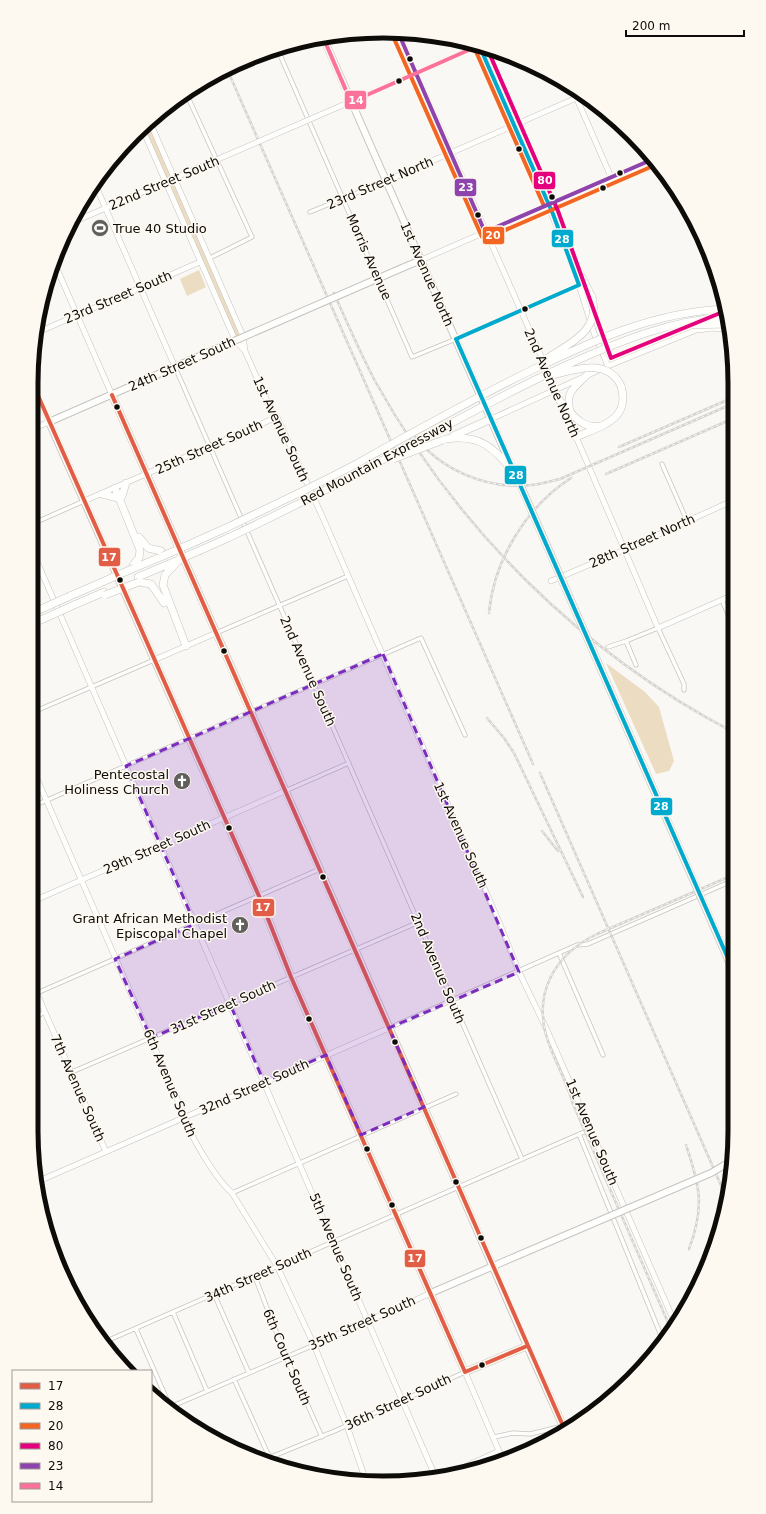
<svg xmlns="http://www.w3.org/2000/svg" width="766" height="1514" font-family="'DejaVu Sans',sans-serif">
  <rect width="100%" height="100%" fill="#faf8f4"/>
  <!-- green -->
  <path fill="#ecdcc2" d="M148 122 242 337 243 345 237 339 144 126Z
    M199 270 206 287 187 296 180 279Z
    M606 663 645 692 659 707 674 761 669 771 656 774Z"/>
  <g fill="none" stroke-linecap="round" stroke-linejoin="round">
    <defs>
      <path id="street" d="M277 48 412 357 456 339
        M186 93 252 237 210 258
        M310 212 386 181
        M175 367 522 1159
        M662 464 687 521
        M32 524 84 501
        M722 600 733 626
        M216 633 348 576
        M626 641 636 665
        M608 647 626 641 658 628 684 684V690
        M31 713 154 660
        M285 791 349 763
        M31 807 421 638 465 735
        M559 953 603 1055
        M37 993 320 869
        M31 1021 44 1012
        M389 1028 577 945 588 944 734 880
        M72 1072 419 922
        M579 1134 662 1338
        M232 1193 456 1094
        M62 1267 64 1271
        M255 1277 286 1357 322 1437
        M214 1294 249 1373
        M173 1312 207 1391
        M136 1329 172 1411
        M102 1343 591 1129
        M234 1379 267 1452 271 1457
        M168 1408 314 1345
        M494 1437 513 1433 530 1434 563 1426
        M270 1460 271 1457 337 1430 465 1372"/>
      <path id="secondary" d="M398 32 556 390 658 628 733 595
        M479 45 563 241
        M573 90 611 177
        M320 115 480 45
        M149 120 243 336 245 351 272 412 277 417 323 518 499 922 519 972 547 1030 674 1321
        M142 128 235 340 245 351
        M386 181 581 96
        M95 184 175 367
        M69 224 202 166
        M421 260 651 160
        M54 262 112 395
        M572 263 594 333 608 366
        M36 333 200 262
        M456 339 579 285
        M491 419 608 366 701 328
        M32 429 49 422 32 382
        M84 501 277 417
        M32 550 436 1478
        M551 581 624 550 732 501
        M154 660 216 633
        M31 765 185 1117C190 1137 217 1180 232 1193L277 1266 314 1345 347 1426 365 1478
        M31 902 285 791
        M31 980 106 1152
        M39 1181 389 1028
        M314 1345 431 1293
        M465 1372 502 1458
        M449 1474 499 1451"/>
      <path id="primary" d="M323 37 513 470
        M402 268 421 260
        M234 341 49 422 259 896 291 977 465 1372 527 1346
        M112 395 407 1068 527 1346 564 1428
        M431 1293 519 1255"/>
      <path id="highway" d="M562 238 592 297
        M699 329 712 327 730 329
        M560 401C571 412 581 429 598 426
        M570 411C565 392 574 388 587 375
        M453 436 491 419
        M576 437C601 426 631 420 621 386
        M446 439C483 434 494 449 516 475
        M115 488 140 550 139 558 133 565
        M102 494 118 498
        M122 496 126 483
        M139 537 148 548 161 551
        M197 541 226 528
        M201 550 230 537
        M180 559 165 575 163 585 186 646
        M134 568 163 556
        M138 577 176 561
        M139 582 151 584 164 603
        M70 596 100 583
        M74 605 104 592
        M31 613 39 610
        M31 624 43 619"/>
    </defs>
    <!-- street casing -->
    <use href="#street" stroke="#c6c4c1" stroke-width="5"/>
    <!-- secondary casing -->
    <use href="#secondary" stroke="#c6c4c1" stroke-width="6"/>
    <!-- primary casing -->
    <use href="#primary" stroke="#c6c4c1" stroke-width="8"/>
    <!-- highway casing -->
    <use href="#highway" stroke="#c6c4c1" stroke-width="8"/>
    <!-- street -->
    <use href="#street" stroke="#fefefd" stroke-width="3.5"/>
    <!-- secondary -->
    <use href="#secondary" stroke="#fefefd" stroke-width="5"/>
    <!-- primary -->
    <use href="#primary" stroke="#fefefd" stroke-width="6"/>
    <!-- highway -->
    <use href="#highway" stroke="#fefefd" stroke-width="7"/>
    <defs>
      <path id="rail" d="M227 69 533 764
        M334 293C347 323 360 352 375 381 458 530 582 653 733 732
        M413 434C440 470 487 490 532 485 541 484 551 481 560 479L732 404
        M619 447 732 398
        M606 474 732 419
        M489 613C494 560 526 507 571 478
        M487 718 504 738 514 753 583 897
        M540 773 727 1199
        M542 831 558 851
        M686 1145C700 1186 705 1207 689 1249
        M670 1327 573 1104C567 1082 555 1062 548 1041 532 994 554 955 597 934L733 875"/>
    </defs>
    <!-- rail casing -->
    <use href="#rail" stroke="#d4d3d2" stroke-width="2.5"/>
    <!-- rail -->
    <use href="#rail" stroke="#fef9f0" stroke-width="1" stroke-dasharray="3" stroke-linecap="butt"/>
    <defs>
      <path id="secondary-bridge" d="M202 166 320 115"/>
      <path id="primary-bridge" d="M234 341 402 268
        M516 475 734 973
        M519 1255 711 1173 733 1160"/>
      <path id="highway-bridge" d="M686 325 729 324
        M546 359C570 343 601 331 592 297
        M553 375C576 369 608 358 621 386
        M393 459 443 440
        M226 528C269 507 313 487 356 464 415 431 474 398 534 369 597 339 654 312 726 309
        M230 537C291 508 351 478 410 445 463 417 515 388 569 364 620 341 671 320 727 317
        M163 556 197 541
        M180 559 201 550
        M100 583 134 568
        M105 595 139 582
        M39 610 70 596
        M43 619 74 605"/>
    </defs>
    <!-- secondary-bridge casing -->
    <use href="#secondary-bridge" stroke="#c6c4c1" stroke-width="6" stroke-linecap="butt"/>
    <!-- primary-bridge casing -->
    <use href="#primary-bridge" stroke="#c6c4c1" stroke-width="8" stroke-linecap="butt"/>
    <!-- highway-bridge casing -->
    <use href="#highway-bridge" stroke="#c6c4c1" stroke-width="8" stroke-linecap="butt"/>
    <!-- secondary-bridge -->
    <use href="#secondary-bridge" stroke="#fefefd" stroke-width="5"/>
    <!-- primary-bridge -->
    <use href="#primary-bridge" stroke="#fefefd" stroke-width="6"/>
    <!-- highway-bridge -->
    <use href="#highway-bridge" stroke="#fefefd" stroke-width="7"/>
    <defs>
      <path id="bus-1" d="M32 382 259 896 291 977 465 1372 527 1346
        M112 395 564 1428"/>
      <path id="bus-2" d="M479 45 553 214 579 285 456 339 734 972"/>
      <path id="bus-3" d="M392 34 482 237 487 238 653 166
        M474 47 544 206"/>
      <path id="bus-4" d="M487 48 558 211 611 358 725 311"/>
      <path id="bus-5" d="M398 32 485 232 651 160"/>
      <path id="bus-6" d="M323 37 351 102 480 45"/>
    </defs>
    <!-- bus-1 casing -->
    <use href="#bus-1" stroke="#fef9f0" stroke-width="7"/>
    <!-- bus-2 casing -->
    <use href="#bus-2" stroke="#fef9f0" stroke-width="7"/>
    <!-- bus-3 casing -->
    <use href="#bus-3" stroke="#fef9f0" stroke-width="7"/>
    <!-- bus-4 casing -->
    <use href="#bus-4" stroke="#fef9f0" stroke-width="7"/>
    <!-- bus-5 casing -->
    <use href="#bus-5" stroke="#fef9f0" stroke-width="7"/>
    <!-- bus-6 casing -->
    <use href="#bus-6" stroke="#fef9f0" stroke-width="7"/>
    <!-- bus-1 -->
    <use href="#bus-1" stroke="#e15d46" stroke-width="4"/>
    <!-- bus-2 -->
    <use href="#bus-2" stroke="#00a9ce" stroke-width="4"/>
    <!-- bus-3 -->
    <use href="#bus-3" stroke="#f26522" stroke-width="4"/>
    <!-- bus-4 -->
    <use href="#bus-4" stroke="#e5007d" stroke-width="4"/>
    <!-- bus-5 -->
    <use href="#bus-5" stroke="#8e44ad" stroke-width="4"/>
    <!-- bus-6 -->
    <use href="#bus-6" stroke="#fb739b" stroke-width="4"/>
  </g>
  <!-- marked area -->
  <path fill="#7b2cbf" fill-opacity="0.2" stroke="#7b2cbf" stroke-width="3" stroke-dasharray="8 5" stroke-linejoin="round" d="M383 654 519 972 389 1028 424 1107 361 1135 326 1055 264 1082 230 1004 151 1038 115 959 195 924 126 766Z"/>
  <!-- icons -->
  <defs>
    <symbol id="stadium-disc" viewBox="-11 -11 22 22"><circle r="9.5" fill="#615f5b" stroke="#fef9f0"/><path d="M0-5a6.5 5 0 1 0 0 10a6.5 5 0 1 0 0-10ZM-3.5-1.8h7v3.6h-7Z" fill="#fff"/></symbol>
    <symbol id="church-disc" viewBox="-11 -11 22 22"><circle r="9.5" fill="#615f5b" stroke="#fef9f0"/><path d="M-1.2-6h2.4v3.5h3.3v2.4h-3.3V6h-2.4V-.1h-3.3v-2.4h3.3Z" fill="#fff"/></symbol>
  </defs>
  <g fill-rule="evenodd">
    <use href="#stadium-disc" x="90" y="218" width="20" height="20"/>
    <use href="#church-disc" x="172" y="771" width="20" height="20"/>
    <use href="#church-disc" x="230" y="915" width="20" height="20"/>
  </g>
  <!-- markers -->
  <g fill="#0e0c09" stroke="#fef9f0" stroke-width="1.5">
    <circle cx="410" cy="59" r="3.5"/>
    <circle cx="399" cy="81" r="3.5"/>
    <circle cx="519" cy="149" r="3.5"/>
    <circle cx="620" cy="173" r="3.5"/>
    <circle cx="603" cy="188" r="3.5"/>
    <circle cx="552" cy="197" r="3.5"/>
    <circle cx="478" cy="215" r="3.5"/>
    <circle cx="525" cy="309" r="3.5"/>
    <circle cx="117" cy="407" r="3.5"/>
    <circle cx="120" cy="580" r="3.5"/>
    <circle cx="224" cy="651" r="3.5"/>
    <circle cx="229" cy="828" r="3.5"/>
    <circle cx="323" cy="877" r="3.5"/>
    <circle cx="309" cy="1019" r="3.5"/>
    <circle cx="395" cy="1042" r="3.5"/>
    <circle cx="367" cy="1149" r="3.5"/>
    <circle cx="456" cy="1182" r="3.5"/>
    <circle cx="392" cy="1205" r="3.5"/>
    <circle cx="481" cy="1238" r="3.5"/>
    <circle cx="482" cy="1365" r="3.5"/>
  </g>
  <g text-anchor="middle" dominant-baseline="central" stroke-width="3" stroke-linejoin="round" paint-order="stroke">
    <!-- street labels -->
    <g font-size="13" fill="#0e0c09" stroke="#fef9f0">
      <text transform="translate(164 183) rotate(-23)">22nd Street South</text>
      <text transform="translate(380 183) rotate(-23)">23rd Street North</text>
      <text transform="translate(369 257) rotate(66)">Morris Avenue</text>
      <text transform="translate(427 274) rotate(66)">1st Avenue North</text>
      <text transform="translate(118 297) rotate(-23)">23rd Street South</text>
      <text transform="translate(182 364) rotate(-24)">24th Street South</text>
      <text transform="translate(552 383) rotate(66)">2nd Avenue North</text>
      <text transform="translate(281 429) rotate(65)">1st Avenue South</text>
      <text transform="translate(209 447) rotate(-24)">25th Street South</text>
      <text transform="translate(377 462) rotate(-28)">Red Mountain Expressway</text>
      <text transform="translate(642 541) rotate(-24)">28th Street North</text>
      <text transform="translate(308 671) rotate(66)">2nd Avenue South</text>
      <text transform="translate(461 835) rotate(66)">1st Avenue South</text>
      <text transform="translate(157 847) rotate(-24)">29th Street South</text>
      <text transform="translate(438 968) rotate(67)">2nd Avenue South</text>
      <text transform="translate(223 1007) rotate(-24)">31st Street South</text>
      <text transform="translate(170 1083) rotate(67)">6th Avenue South</text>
      <text transform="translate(254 1087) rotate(-24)">32nd Street South</text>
      <text transform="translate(78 1088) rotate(66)">7th Avenue South</text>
      <text transform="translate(592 1132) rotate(67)">1st Avenue South</text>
      <text transform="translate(336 1247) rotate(67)">5th Avenue South</text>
      <text transform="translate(258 1275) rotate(-24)">34th Street South</text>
      <text transform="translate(362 1323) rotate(-24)">35th Street South</text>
      <text transform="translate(287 1357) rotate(67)">6th Court South</text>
      <text transform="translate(398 1402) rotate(-25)">36th Street South</text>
    </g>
    <!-- poi labels -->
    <g font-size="13" fill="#0e0c09" stroke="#fef9f0" text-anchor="end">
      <text x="113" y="228" text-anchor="start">True 40 Studio</text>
      <text x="169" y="774">Pentecostal<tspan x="169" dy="15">Holiness Church</tspan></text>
      <text x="227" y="918">Grant African Methodist<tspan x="227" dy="15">Episcopal Chapel</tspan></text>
    </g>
  </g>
  <!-- crop -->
  <path d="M0 0H766V1514H0ZM383 38H383A345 345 0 0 1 728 383V1131A345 345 0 0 1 383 1476H383A345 345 0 0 1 38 1131V383A345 345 0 0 1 383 38Z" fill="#fef9f0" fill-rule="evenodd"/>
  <path fill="none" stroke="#0e0c09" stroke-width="5" d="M383 38H383A345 345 0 0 1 728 383V1131A345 345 0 0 1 383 1476H383A345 345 0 0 1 38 1131V383A345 345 0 0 1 383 38Z"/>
  <g stroke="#fef9f0" stroke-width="1.5">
    <rect x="344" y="90" width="23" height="20" rx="4" fill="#fb739b"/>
    <rect x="533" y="171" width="23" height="19" rx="4" fill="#e5007d"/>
    <rect x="454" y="178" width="23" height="19" rx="4" fill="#8e44ad"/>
    <rect x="482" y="226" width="23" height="19" rx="4" fill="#f26522"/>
    <rect x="551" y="229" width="23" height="19" rx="4" fill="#00a9ce"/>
    <rect x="504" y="465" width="23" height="20" rx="4" fill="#00a9ce"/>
    <rect x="98" y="547" width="23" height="20" rx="4" fill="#e15d46"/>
    <rect x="650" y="797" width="23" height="19" rx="4" fill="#00a9ce"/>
    <rect x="252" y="898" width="23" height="19" rx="4" fill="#e15d46"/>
    <rect x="404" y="1249" width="22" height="19" rx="4" fill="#e15d46"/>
  </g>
  <g font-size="11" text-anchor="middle" font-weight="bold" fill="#fff">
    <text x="356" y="104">14</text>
    <text x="545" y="184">80</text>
    <text x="466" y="191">23</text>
    <text x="493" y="239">20</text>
    <text x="562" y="243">28</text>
    <text x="516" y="479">28</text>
    <text x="109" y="561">17</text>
    <text x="661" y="810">28</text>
    <text x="263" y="911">17</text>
    <text x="415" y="1262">17</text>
  </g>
  <!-- legend -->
  <rect x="12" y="1370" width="140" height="132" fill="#fef9f0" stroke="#9e9a94"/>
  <rect x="20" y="1383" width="20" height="6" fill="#e15d46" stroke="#9e9a94"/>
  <text x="48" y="1390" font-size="12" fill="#0e0c09">17</text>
  <rect x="20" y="1403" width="20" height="6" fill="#00a9ce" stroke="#9e9a94"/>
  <text x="48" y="1410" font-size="12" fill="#0e0c09">28</text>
  <rect x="20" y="1423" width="20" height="6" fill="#f26522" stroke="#9e9a94"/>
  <text x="48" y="1430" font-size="12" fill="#0e0c09">20</text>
  <rect x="20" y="1443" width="20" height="6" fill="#e5007d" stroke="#9e9a94"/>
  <text x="48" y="1450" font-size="12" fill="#0e0c09">80</text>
  <rect x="20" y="1463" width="20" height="6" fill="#8e44ad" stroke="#9e9a94"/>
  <text x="48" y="1470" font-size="12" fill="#0e0c09">23</text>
  <rect x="20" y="1483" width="20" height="6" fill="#fb739b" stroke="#9e9a94"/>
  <text x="48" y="1490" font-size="12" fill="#0e0c09">14</text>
  <!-- scale -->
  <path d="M626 30v6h118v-6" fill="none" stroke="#0e0c09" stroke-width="2"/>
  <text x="632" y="30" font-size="12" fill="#0e0c09" stroke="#fef9f0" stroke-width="3" paint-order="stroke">200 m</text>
</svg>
